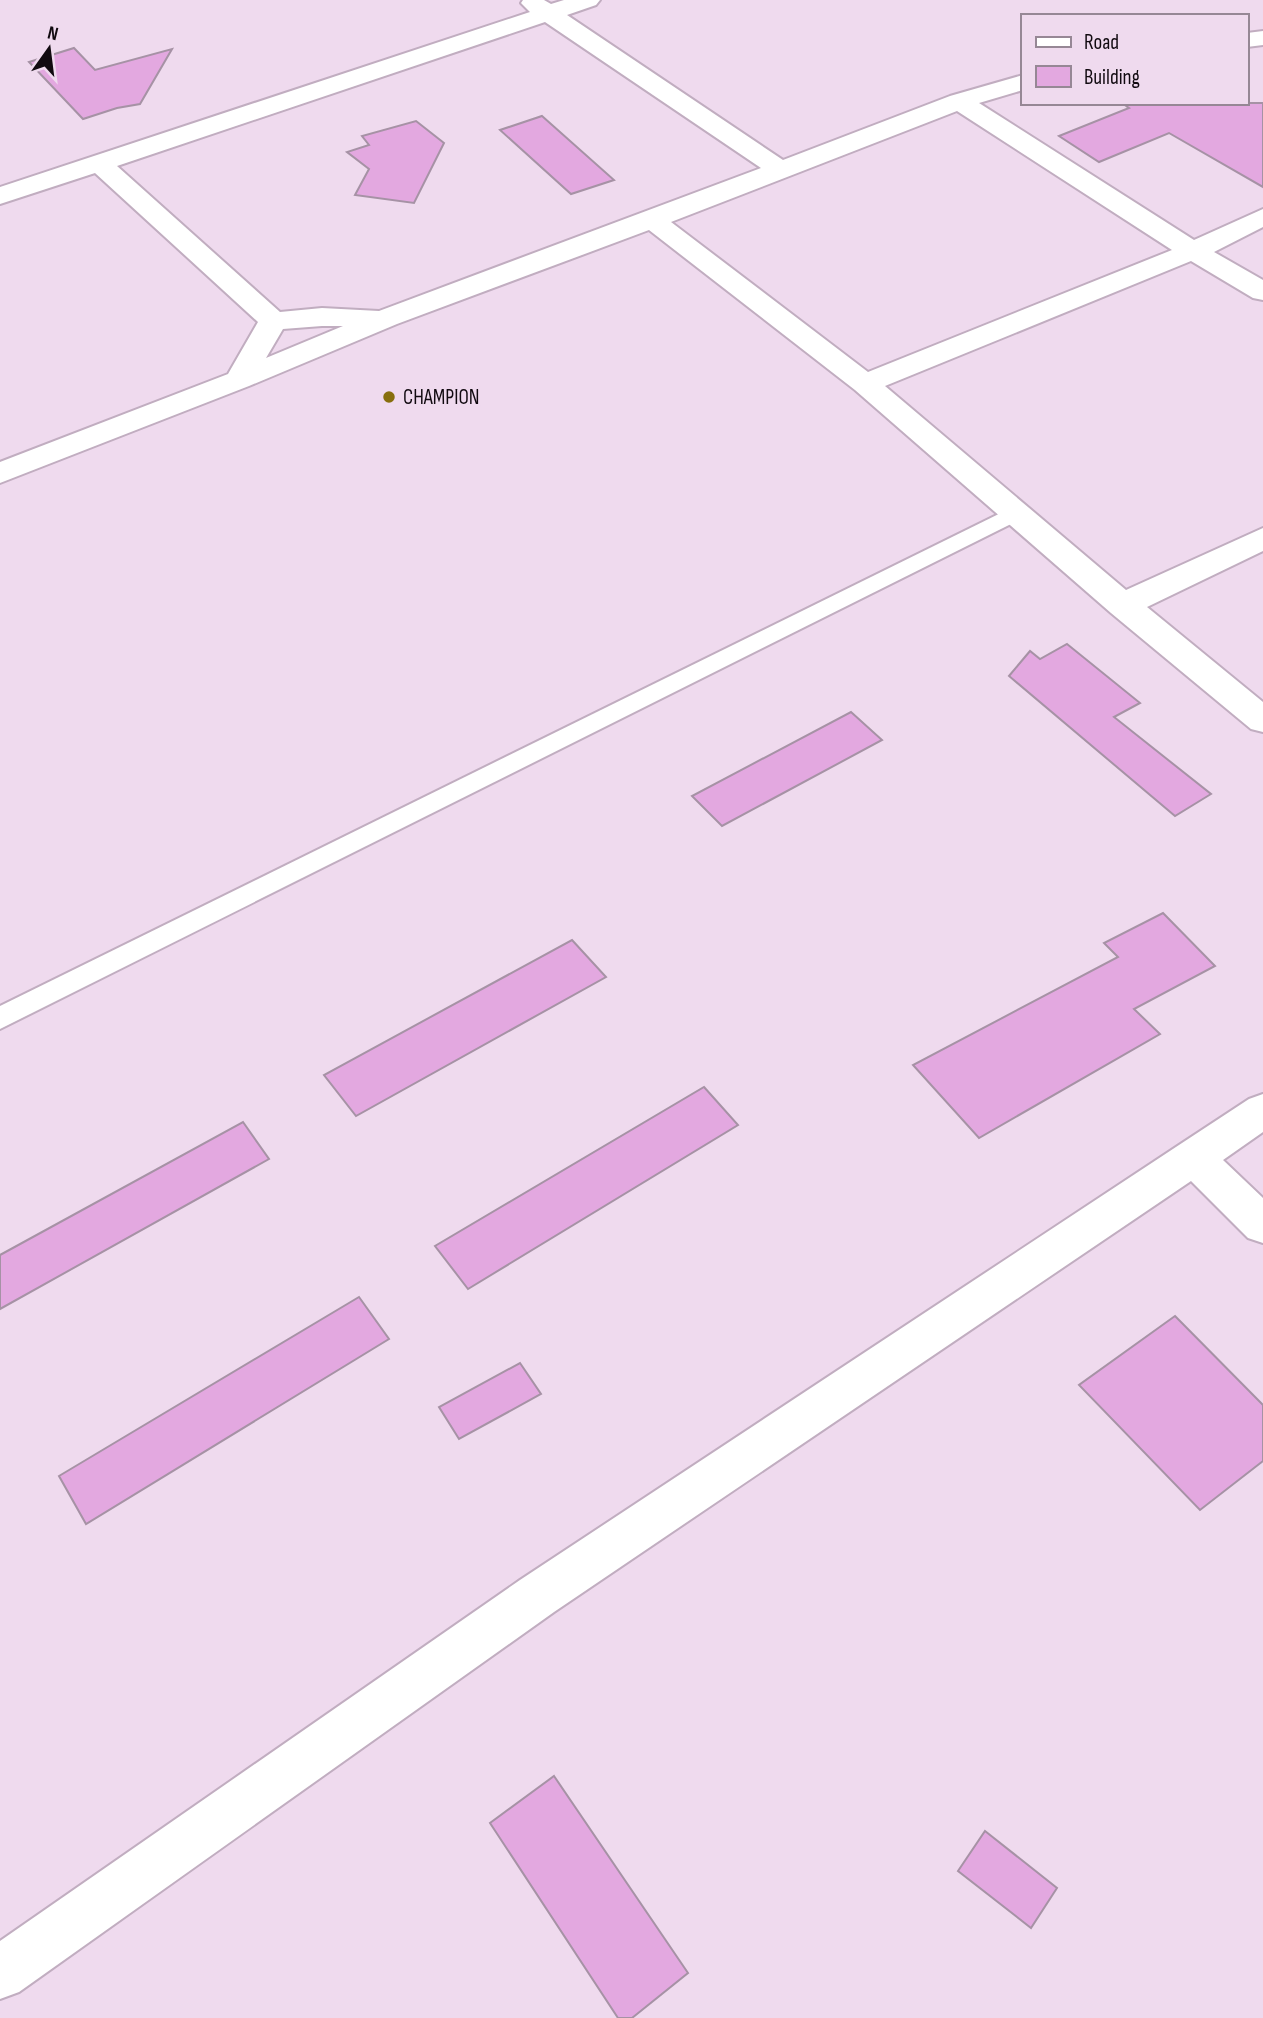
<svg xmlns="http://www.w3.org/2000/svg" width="1263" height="2018" font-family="'Sofia Sans Condensed',sans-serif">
  <rect width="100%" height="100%" fill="#efdaee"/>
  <!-- building -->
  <path fill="#e3a8e0" stroke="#a692a5" stroke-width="2" d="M74 48 95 70 172 49 140 104 117 108 83 119 29 62Z
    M1122 103H1263V187L1169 133 1099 162 1059 136 1129 108Z
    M542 116 614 180 571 194 500 130Z
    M416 121 444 143 414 203 355 195 369 169 347 152 369 145 362 136Z
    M1067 644 1140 703 1114 717 1211 794 1175 816 1009 676 1030 651 1040 659Z
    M851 712 882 740 722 826 692 796Z
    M1163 913 1215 966 1134 1009 1160 1034 979 1138 913 1065 1118 957 1104 943Z
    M572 940 606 977 356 1116 324 1075Z
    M704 1087 738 1125 468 1289 435 1246Z
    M243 1122 269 1159 0 1309V1255Z
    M359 1297 389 1339 86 1524 59 1476Z
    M1175 1316 1263 1405V1461L1200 1510 1079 1385Z
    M520 1363 541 1394 459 1439 439 1407Z
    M554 1776 688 1973 632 2018H618L490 1823Z
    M985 1831 1057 1888 1031 1928 958 1871Z"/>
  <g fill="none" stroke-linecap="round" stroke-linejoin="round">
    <defs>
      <path id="service" d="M1015 506 1023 508 1026 513 1023 518 0 1029V1006Z"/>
      <path id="minor" d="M523 0H544L551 4 564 0H600L596 5 567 15 783 160 950 96 1023 75V90L979 103 1194 240 1263 209V227L1214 252 1263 280V300L1253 298 1191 261 885 386 1126 590 1263 528V551L1147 607 1263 702V732L1251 729 1111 613 855 390 649 230 397 324 249 386 0 483V462L228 374 258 322 95 173 0 204V187L530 12 521 3ZM545 22 761 168 379 311 322 308 280 312 117 166ZM957 111 1172 250 868 372 671 222ZM322 326H343L266 358 283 329Z
        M1263 31V45L1247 47V33Z
        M1263 1094V1132L1223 1160 1263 1198V1243L1248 1238 1191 1181 554 1612 19 1992 0 1999V1941L520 1580 1179 1145 1249 1099Z"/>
    </defs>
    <!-- service casing -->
    <use href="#service" stroke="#c1adc0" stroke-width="4"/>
    <!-- minor casing -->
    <use href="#minor" stroke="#c1adc0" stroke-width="4"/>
    <!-- service -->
    <use href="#service" fill="#fff" fill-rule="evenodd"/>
    <!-- minor -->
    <use href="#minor" fill="#fff" fill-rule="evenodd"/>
  </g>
  <!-- markers -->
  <circle fill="#876e0d" stroke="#efdaee" stroke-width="2.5" cx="389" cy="397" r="7"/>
  <g text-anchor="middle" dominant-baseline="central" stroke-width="6" stroke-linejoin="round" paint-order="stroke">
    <!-- far-poi labels -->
    <g font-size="21" fill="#110a10" stroke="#efdaee" text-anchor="start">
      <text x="403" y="397">CHAMPION</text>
    </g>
  </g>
  <!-- legend -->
  <rect x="1021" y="14" width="228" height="91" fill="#efdaee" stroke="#968795" stroke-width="2"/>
  <rect x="1036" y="37" width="35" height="10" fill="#ffffff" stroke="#968795" stroke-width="2"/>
  <text x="1084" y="49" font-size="21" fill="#110a10">Road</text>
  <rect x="1036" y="66" width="35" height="21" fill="#e3a8e0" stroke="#968795" stroke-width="2"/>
  <text x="1084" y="84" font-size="21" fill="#110a10">Building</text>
  <!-- north arrow -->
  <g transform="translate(49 49) rotate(14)" stroke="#efdaee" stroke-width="5" paint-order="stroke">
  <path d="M0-5L12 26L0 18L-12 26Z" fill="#110a10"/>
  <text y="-10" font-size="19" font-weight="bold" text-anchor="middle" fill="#110a10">N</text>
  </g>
</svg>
